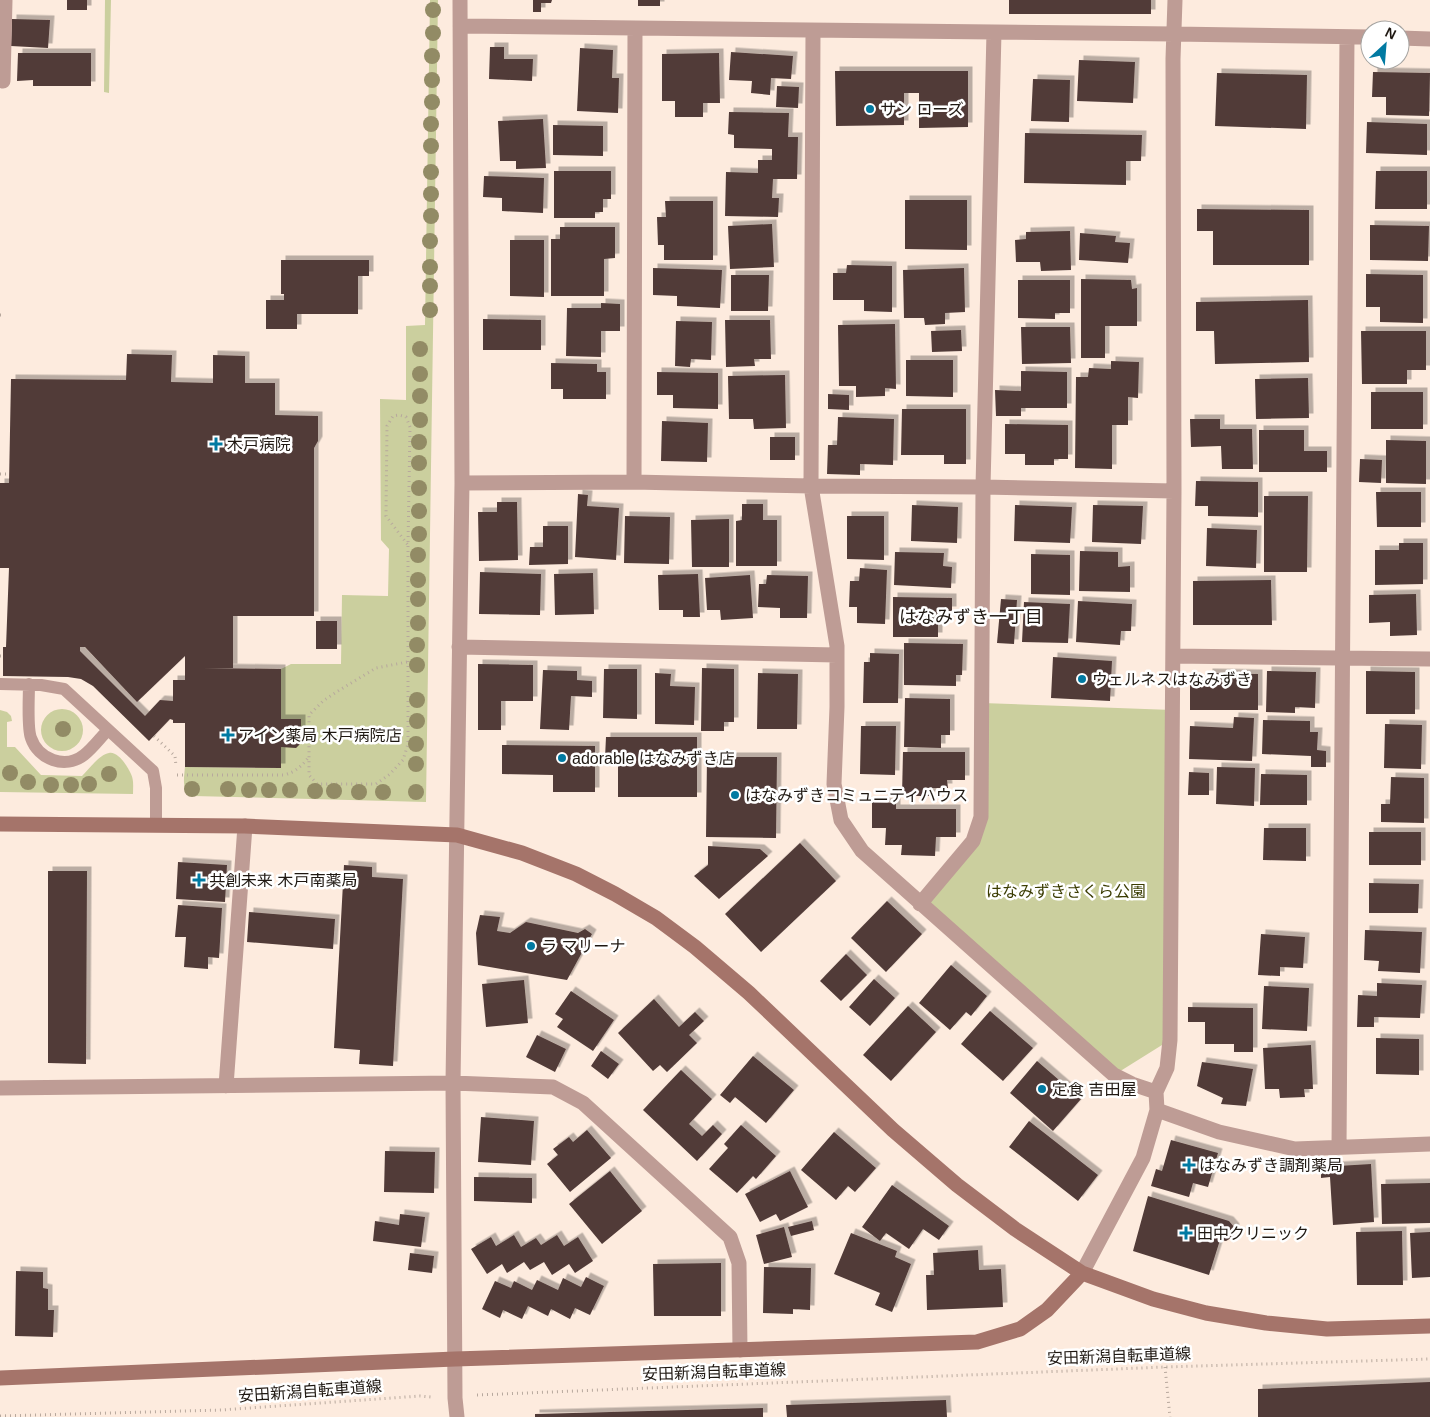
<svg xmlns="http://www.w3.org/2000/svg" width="1430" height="1417" font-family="Arial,'Noto Sans JP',sans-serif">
  <defs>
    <filter id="shadow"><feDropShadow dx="4.5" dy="-4.5" stdDeviation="0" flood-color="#0004"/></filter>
  </defs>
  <rect width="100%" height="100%" fill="#fdebde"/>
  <!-- green -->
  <path fill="#cbcf9e" d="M105 0H111L109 93 104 92Z
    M430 0H438L426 802 193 796C181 792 184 778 185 767L280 768 281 669 291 664H341L342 595 388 596 389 549 381 540 380 399 406 400V326L425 325Z
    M982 703 1172 710 1170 1040 1114 1075 920 904 973 841Z
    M41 730a21 21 0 1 1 42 0a21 21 0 1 1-42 0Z
    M0 710 7 712 11 716 12 721 7 722V747H15L41 775 82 776C89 769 100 754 109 753 118 751 128 767 131 774 134 780 133 787 133 794L0 792Z"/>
  <!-- building -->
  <path fill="#513b38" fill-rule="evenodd" filter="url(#shadow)" d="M67 0H87V10H67Z
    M533 0H552L551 3H541V12H533Z
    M638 0H660V6H638Z
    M1009 0H1151V14H1009Z
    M12 19 50 20 48 48 11 46Z
    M490 47H504V59H533L532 81 489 79Z
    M580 48 613 50 612 78H619L618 113 577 111Z
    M731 52 793 56 791 79 771 78 770 95 751 93 752 81 729 80Z
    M18 53H91V86H33V80L17 81Z
    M719 53 720 103H703V117H675V101H662V54Z
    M1079 60 1135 62 1133 103 1077 101Z
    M835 71H968V127L919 128V93H904V125L836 126Z
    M1373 72 1430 73 1429 116 1386 115V97H1372Z
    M1217 73 1307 75 1306 129 1215 126Z
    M1033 79 1070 80 1069 122 1031 121Z
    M777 86 799 87 798 108 776 107Z
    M729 112 789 113 788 137H798L797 179H773L772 198H779L778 217 725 216 726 172 758 173V160H772V149L734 148V135L728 134Z
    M543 119 546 168 516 169V161H500L498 121Z
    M1367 122 1427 124V155L1366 153Z
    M553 125 603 126V156L553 155Z
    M1025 133 1142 135 1141 161H1126V185L1024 183Z
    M554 171H611V199H603V212H595V218H554Z
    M1376 171H1427V209H1375Z
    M484 176 544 178 543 213 502 211V198L483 197Z
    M905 200H967V250L905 249Z
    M665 201H713V260H664V245H658L657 217H666Z
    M1197 209 1309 210V265H1213V231H1197Z
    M772 224 774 267 730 269 728 226Z
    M1370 225 1429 226 1428 261 1370 260Z
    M560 227H615V258L604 259V296H551V239H560Z
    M1070 231 1071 270 1041 271 1040 262H1016L1015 240 1026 239V232Z
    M1080 233 1116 236 1115 242 1130 243 1128 263 1079 260Z
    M510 240H544V297L510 296Z
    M281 260H369V276H358V314H297V329H266V300H284V294H281Z
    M847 265 892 266V312L864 311V300H833V273H846Z
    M653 268 722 270 720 308 677 306V296L653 295Z
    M964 268 965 312 945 313V324L925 325 924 318H904L903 270Z
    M1366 274 1423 275V323L1380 322V307H1366Z
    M731 275H769L768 311H731Z
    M1081 279 1131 280 1132 289 1137 288V326H1105V358H1081Z
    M1018 280H1070V313H1055V319L1018 318Z
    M1308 300 1309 362 1215 364 1214 331H1196V302Z
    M601 303 620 304V331H601V357L566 356 567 308H601Z
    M483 319 541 320V350H483Z
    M725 320H770L771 359H754L755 366 726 367Z
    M676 321 712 322 711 360 691 359 690 367 675 366Z
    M895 324 896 389 885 388V396L856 397V386H839L838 325Z
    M1021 327H1070L1071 363 1022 364Z
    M961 330 962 351 932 352 931 331Z
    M1361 331H1426V370H1407V384H1362Z
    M127 354 172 355 171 382 213 383V355L245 356V383H275V415L318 416V441L314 448V616H233V668H203L281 669V719H301V743L296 748 281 747V768L185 767V723H173V720L170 719 149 741 93 686 81 679 68 677 3 676V647H6L9 568H0V483H9L11 379 126 380ZM80 647H85L137 702 185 656V680H173V701L160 700 145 716 80 651Z
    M906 360H953V397L906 396Z
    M1111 361 1139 362 1138 398 1128 397V425H1112V469L1075 468 1076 377H1088L1089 368 1111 369Z
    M551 363 597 364V372H606V399H563V389H551Z
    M1021 371 1067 372V408H1021V416H996L995 390 1021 391Z
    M657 372 718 373V409L673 408V395H657Z
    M785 375 786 428 754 429 753 419H729L728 376Z
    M1308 378 1309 418 1256 419 1255 379Z
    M1371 392H1423V429H1371Z
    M828 394 849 395V410L828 409Z
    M902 409H966V464H944V455H901Z
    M838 417 894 419 893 465 860 464V475L827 474 828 445H837Z
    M1190 419H1220V429H1252L1253 469H1222L1221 446 1191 447Z
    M662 421 708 423 707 462 661 461Z
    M1005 424 1068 425V459H1054V465H1025V454H1005Z
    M1259 430H1304V451H1327V472H1259Z
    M770 437H795V460H770Z
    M1386 440 1426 441V484L1386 483Z
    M1360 459 1382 460 1381 483 1359 482Z
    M1196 481 1258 482V517L1208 516V506H1195Z
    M1376 492H1421V527H1377Z
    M578 494 588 495 587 506 619 508 616 560 575 557Z
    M1264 496H1308L1307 572H1264Z
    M497 502H517L518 560 479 561 478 512H497Z
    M742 504H763V520H777V566H736V521L742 520Z
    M912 505 958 507 957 543 911 541Z
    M1015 505 1072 507 1070 543 1014 541Z
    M1093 505 1143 506 1141 544 1092 542Z
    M625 516 670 517 669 564 624 563Z
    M847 516H884V560L847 559Z
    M729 519V567H692L691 520Z
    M543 526H568V564L529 565 530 547H543Z
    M1207 528 1257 530 1256 568 1206 566Z
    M1399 543H1423V584L1375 585V550H1399Z
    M1080 551 1118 552V567L1130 566V592L1079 591Z
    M895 552 944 553 943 566 952 567 951 588 894 585Z
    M1031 554 1070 555V595L1031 594Z
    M860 568 887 570 885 624 857 623V607H849L850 581H859Z
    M480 572 541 574 540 615 479 614Z
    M593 573 594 614 555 615 554 574Z
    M698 574 700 617H683V610H659L658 575Z
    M750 575 753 618 721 620 720 610H707L705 578Z
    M767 575 808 576 807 618H780V608L758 607 759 584H766Z
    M1271 580 1272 625H1193V581Z
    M1416 594 1417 635 1390 636V622L1369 623V595Z
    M893 597 952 598V611H938V637H893Z
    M1001 599 1017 600 1014 644 997 643Z
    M1078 601 1132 604 1131 631H1121L1120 645 1076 642Z
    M1024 602 1070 604 1068 643 1022 642Z
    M316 621H337V649H316Z
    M904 643 963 644 962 675H956V686L904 685Z
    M870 653 899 654 898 703H863L864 662H870Z
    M1053 657 1112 661 1110 701 1051 698Z
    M478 664 533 665V701H501V730H478Z
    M702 668 734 669V722H724V731H701Z
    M604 669H637V719L603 718Z
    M543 670 577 671V680L592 681V697L571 696 569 730 540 729Z
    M1267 671 1316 672 1315 708 1295 707V713L1266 712Z
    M1366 671 1415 672V714H1366Z
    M655 673 671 674 670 686 695 687 694 725 655 724Z
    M758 673 798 674 797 729H757Z
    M1208 673 1258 674V710H1190V681L1208 682Z
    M905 698 950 699V735H941V748L904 747Z
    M1234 717 1254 718 1252 761 1189 759 1190 726 1233 728Z
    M1263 720 1310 721V732H1318L1317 750 1326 751V767H1311V756L1262 754Z
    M1385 724 1422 725 1421 769 1384 768Z
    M861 726H896L895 775 860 774Z
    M606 737H697V797H618V758H605Z
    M502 745 595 746V792H553V775L502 774Z
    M903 752H965V780H947L948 788H932V796H902Z
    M707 757H777L776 838 706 837Z
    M1217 767 1255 768 1254 806 1216 804Z
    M1189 772 1209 773V795H1188Z
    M1261 774 1307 775V805H1260Z
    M1391 777 1424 778V823L1381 822V804H1390Z
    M872 802 896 803V809H956V837H936L935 856 901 855 902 845H885L886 828H872Z
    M1264 828H1306V861L1263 860Z
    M1369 832H1421V865H1369Z
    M800 843 836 881 761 952 725 914Z
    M708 846 760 849 768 856 719 899 694 876 708 865Z
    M178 862 227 865 225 902 176 899Z
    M344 865 372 867V877L403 879 393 1066 359 1064 360 1050 334 1048Z
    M48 871H87L86 1064 48 1063Z
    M1369 883 1419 884 1418 913H1369Z
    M887 901 922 934 886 972 851 938Z
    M178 905 222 908 219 958 208 957V969L184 967 186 937H175Z
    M249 912 335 919 333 949 247 942Z
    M480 915 500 917 497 931 510 933 526 922 578 933 585 929 592 934 567 980 478 965 476 933Z
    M1365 930 1422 932 1420 973 1378 971 1379 961 1364 960Z
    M1261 934 1305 937 1303 968 1280 967V976L1258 975Z
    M846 954 867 975 841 1001 820 981Z
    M951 965 987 996 971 1016 966 1012 950 1030 919 1003Z
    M874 979 895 998 870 1026 849 1007Z
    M524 980 528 1023 486 1027 482 984Z
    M1377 983 1422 985 1420 1018 1374 1017V1027H1357L1358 995 1377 996Z
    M1264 986 1309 988 1307 1031 1262 1029Z
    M571 991 614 1020 593 1051 557 1027 563 1019 555 1014Z
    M654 999 679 1027 695 1012 704 1021 689 1035 697 1043 667 1072 660 1065 653 1071 618 1033Z
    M908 1006 936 1032 891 1081 863 1055Z
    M1188 1007 1253 1008V1052H1234V1044H1205V1022H1188Z
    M990 1011 1033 1048 1003 1081 961 1044Z
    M537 1035 566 1049 555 1072 526 1057Z
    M1376 1038 1419 1039V1075L1376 1074Z
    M1311 1045 1313 1089H1304L1305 1097 1280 1098 1279 1089H1265L1263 1048Z
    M601 1051 619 1064 608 1079 591 1066Z
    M753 1056 794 1090 766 1123 735 1097 730 1103 720 1095Z
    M1037 1061 1081 1099 1053 1131 1010 1093Z
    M1202 1062 1253 1069 1246 1106 1221 1104 1223 1098 1197 1086Z
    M681 1070 712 1099 689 1124 702 1136 713 1125 722 1134 697 1161 643 1110Z
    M481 1117 534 1121 531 1165 478 1162Z
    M1029 1121 1098 1175 1078 1201 1009 1147Z
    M741 1125 776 1156 756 1179 753 1176 737 1193 709 1169 728 1148 724 1144Z
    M587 1130 611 1158 570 1192 547 1164 558 1155 553 1149 569 1137 573 1142Z
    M834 1132 876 1168 855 1192 848 1186 836 1200 801 1170Z
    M1171 1140 1218 1153 1208 1187 1193 1183 1189 1197 1151 1186 1156 1169 1162 1171Z
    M385 1151 435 1152 434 1193 384 1192Z
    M1371 1164 1374 1222 1333 1225 1330 1177 1321 1178V1167Z
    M610 1171 642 1211 602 1244 569 1204Z
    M790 1171 808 1207 780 1221 776 1214 760 1222 745 1194Z
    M474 1177 532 1178V1203L474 1201Z
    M1430 1183V1223L1382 1224 1381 1184Z
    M892 1185 949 1226 939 1240 923 1229 909 1249 886 1233 880 1241 862 1227Z
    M1148 1196 1229 1221 1235 1228 1233 1237 1226 1241 1220 1240 1209 1275 1133 1251Z
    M400 1214 425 1217 421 1247 373 1241 375 1221 399 1225Z
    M812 1221 814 1230 791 1236 788 1227Z
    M784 1227 792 1257 764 1264 756 1235Z
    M1402 1231 1403 1285H1357L1356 1232Z
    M1430 1232V1277L1412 1278 1410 1233Z
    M851 1233 897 1251 895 1257 911 1264 892 1312 875 1305 880 1293 834 1274Z
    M514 1235 521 1247 536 1238 541 1245 557 1235 564 1246 578 1237 593 1261 575 1273 569 1264 552 1275 544 1262 530 1270 524 1262 507 1273 502 1264 487 1274 471 1249 491 1237 496 1246Z
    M978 1250 979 1270 1001 1269 1003 1307 927 1310 926 1275H934L933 1253Z
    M410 1253 434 1256 432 1273 408 1270Z
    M721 1263V1316H654L653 1264Z
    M764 1267 811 1268 810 1310 793 1309V1314L763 1313Z
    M16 1271 43 1272V1288L48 1289V1310H54L53 1337 15 1336Z
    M586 1277 604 1286 590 1315 575 1308 570 1319 551 1309 548 1316 528 1306 522 1319 503 1310 500 1318 482 1309 495 1281 511 1288 514 1281 532 1290 537 1280 558 1290 563 1278 581 1287Z
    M1430 1382V1417H1258V1389Z
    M946 1400 947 1417H787L786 1405Z
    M763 1408V1417H535V1414Z"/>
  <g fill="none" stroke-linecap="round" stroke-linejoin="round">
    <!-- path -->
    <path stroke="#b7a89d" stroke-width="3" stroke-dasharray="1 4" stroke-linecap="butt" d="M0 315H4
      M0 474H10
      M0 656H3
      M407 662 376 668 338 691 323 701 309 715V775L317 784H376L390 774 403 760 408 744V545L410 427 406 417 399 415 393 416 387 426 386 516 408 545
      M154 736 175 756 176 766
      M177 775H284C295 772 301 767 308 758
      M1165 1367 1170 1417
      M477 1395 1165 1367 1430 1359
      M0 1416 221 1410 420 1396 431 1397"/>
    <!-- lane -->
    <path stroke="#be9c95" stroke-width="12" d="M0 684 41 685 64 689 153 771 156 788V826
      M29 684C29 697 27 728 31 738 38 759 65 770 84 755 93 748 100 738 108 730"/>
    <!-- street -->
    <path stroke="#be9c95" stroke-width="15" d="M460 26 1174 34 1370 37
      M813 31 811 486 837 646V707L834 784 841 820 862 851 1114 1075 1132 1084 1156 1092
      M1400 38 1430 39
      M3 81 5 0
      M634 482 635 28
      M462 483 634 482 811 486 983 487 1174 491
      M459 647 837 655
      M1173 656 1430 659
      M920 904 973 841 981 817 983 487 994 32
      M226 1086 245 826
      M0 1088 453 1083 553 1087 583 1103 730 1237 739 1263 740 1350
      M1157 1110 1219 1132 1295 1149 1430 1144
      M1339 1148 1347 37
      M1082 1273 1143 1158 1157 1110 1156 1092 1167 1068 1170 1040 1174 491 1173 59 1175 0
      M457 1417 455 1398 453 1083 462 483 460 0"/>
    <!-- secondary -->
    <path stroke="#a5746a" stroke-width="15" d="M0 824 245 826 457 835 522 853 576 874 615 894 656 918 695 947 749 993 893 1130 957 1185 1015 1229 1082 1273 1153 1299 1206 1313 1266 1323 1327 1329 1430 1326
      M0 1378 455 1359 977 1342 1020 1329 1047 1310 1082 1273"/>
  </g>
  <!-- trees -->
  <g fill="#928b65">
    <circle cx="433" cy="10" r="8"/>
    <circle cx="433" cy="33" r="8"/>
    <circle cx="432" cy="56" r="8"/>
    <circle cx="432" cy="80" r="8"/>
    <circle cx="432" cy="102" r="8"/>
    <circle cx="431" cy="124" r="8"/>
    <circle cx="431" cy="146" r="8"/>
    <circle cx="431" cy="172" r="8"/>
    <circle cx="431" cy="194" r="8"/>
    <circle cx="431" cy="216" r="8"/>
    <circle cx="430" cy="241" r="8"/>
    <circle cx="430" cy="267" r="8"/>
    <circle cx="430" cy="286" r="8"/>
    <circle cx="430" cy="310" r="8"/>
    <circle cx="420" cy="349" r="8"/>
    <circle cx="420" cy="374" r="8"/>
    <circle cx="420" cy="396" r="8"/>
    <circle cx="420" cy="420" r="8"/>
    <circle cx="419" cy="442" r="8"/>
    <circle cx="419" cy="463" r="8"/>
    <circle cx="419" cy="488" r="8"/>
    <circle cx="419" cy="511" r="8"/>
    <circle cx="419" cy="534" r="8"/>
    <circle cx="418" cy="555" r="8"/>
    <circle cx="418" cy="580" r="8"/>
    <circle cx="418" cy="599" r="8"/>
    <circle cx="418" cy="623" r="8"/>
    <circle cx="417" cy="645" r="8"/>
    <circle cx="417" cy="665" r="8"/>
    <circle cx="417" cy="700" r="8"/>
    <circle cx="417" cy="721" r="8"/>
    <circle cx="63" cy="729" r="8"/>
    <circle cx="416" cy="744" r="8"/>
    <circle cx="416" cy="764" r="8"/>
    <circle cx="10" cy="773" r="8"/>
    <circle cx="109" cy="774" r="8"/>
    <circle cx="28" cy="782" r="8"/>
    <circle cx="89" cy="784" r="8"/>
    <circle cx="51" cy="785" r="8"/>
    <circle cx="71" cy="785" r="8"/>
    <circle cx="192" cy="789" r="8"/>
    <circle cx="228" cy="789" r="8"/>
    <circle cx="249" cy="790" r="8"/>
    <circle cx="269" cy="790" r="8"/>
    <circle cx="290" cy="790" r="8"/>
    <circle cx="315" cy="791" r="8"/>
    <circle cx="334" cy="791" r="8"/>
    <circle cx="359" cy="792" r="8"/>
    <circle cx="383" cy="792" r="8"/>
    <circle cx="416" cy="792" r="8"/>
  </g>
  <!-- markers -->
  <g fill="#017aa2" stroke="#fff" stroke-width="2">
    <circle cx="870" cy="109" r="5"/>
    <path d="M213.5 436.5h5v5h5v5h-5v5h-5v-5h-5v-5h5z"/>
    <circle cx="1082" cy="679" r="5"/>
    <path d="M225.5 727.5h5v5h5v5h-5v5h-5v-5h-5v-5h5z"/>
    <circle cx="562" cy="758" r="5"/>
    <circle cx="735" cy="795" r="5"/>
    <path d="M196.5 872.5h5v5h5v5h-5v5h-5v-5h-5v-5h5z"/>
    <circle cx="531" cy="946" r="5"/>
    <circle cx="1042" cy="1089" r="5"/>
    <path d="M1186.5 1157.5h5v5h5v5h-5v5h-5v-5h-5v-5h5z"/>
    <path d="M1183.5 1225.5h5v5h5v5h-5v5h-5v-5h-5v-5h5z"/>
  </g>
  <g text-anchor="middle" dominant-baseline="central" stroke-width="5" stroke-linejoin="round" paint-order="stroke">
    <!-- poi labels -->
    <g font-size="16" fill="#1f1812" stroke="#fff" text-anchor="start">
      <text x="880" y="109">サン ローズ</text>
      <text x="227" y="444">木戸病院</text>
      <text x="1092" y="679">ウェルネスはなみずき</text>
      <text x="238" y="735">アイン薬局 木戸病院店</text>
      <text x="572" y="758">adorable はなみずき店</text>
      <text x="745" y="795">はなみずきコミュニティハウス</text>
      <text x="209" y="880">共創未来 木戸南薬局</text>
      <text x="541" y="946">ラ マリーナ</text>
      <text x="1052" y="1089">定食 吉田屋</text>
      <text x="1199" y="1165">はなみずき調剤薬局</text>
      <text x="1197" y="1233">田中クリニック</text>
    </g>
    <!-- park labels -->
    <g font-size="16" fill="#3b3c02" stroke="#fff">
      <text x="1066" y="891">はなみずきさくら公園</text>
    </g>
    <!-- street labels -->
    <g font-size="16" fill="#1f1812" stroke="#fff">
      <text transform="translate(1119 1356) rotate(-2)">安田新潟自転車道線</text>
      <text transform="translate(714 1372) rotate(-2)">安田新潟自転車道線</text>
      <text transform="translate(310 1391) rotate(-4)">安田新潟自転車道線</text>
    </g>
    <!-- neighbourhood labels -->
    <g font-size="18" fill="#1f1812" stroke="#fff">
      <text x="971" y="617">はなみずき一丁目</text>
    </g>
  </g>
  <!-- north arrow -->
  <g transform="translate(1385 45) rotate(26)"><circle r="24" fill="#ffffff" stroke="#a5a3a0"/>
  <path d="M0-4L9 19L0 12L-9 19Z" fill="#017aa2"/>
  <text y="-8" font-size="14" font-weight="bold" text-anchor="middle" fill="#1f1812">N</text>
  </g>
</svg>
